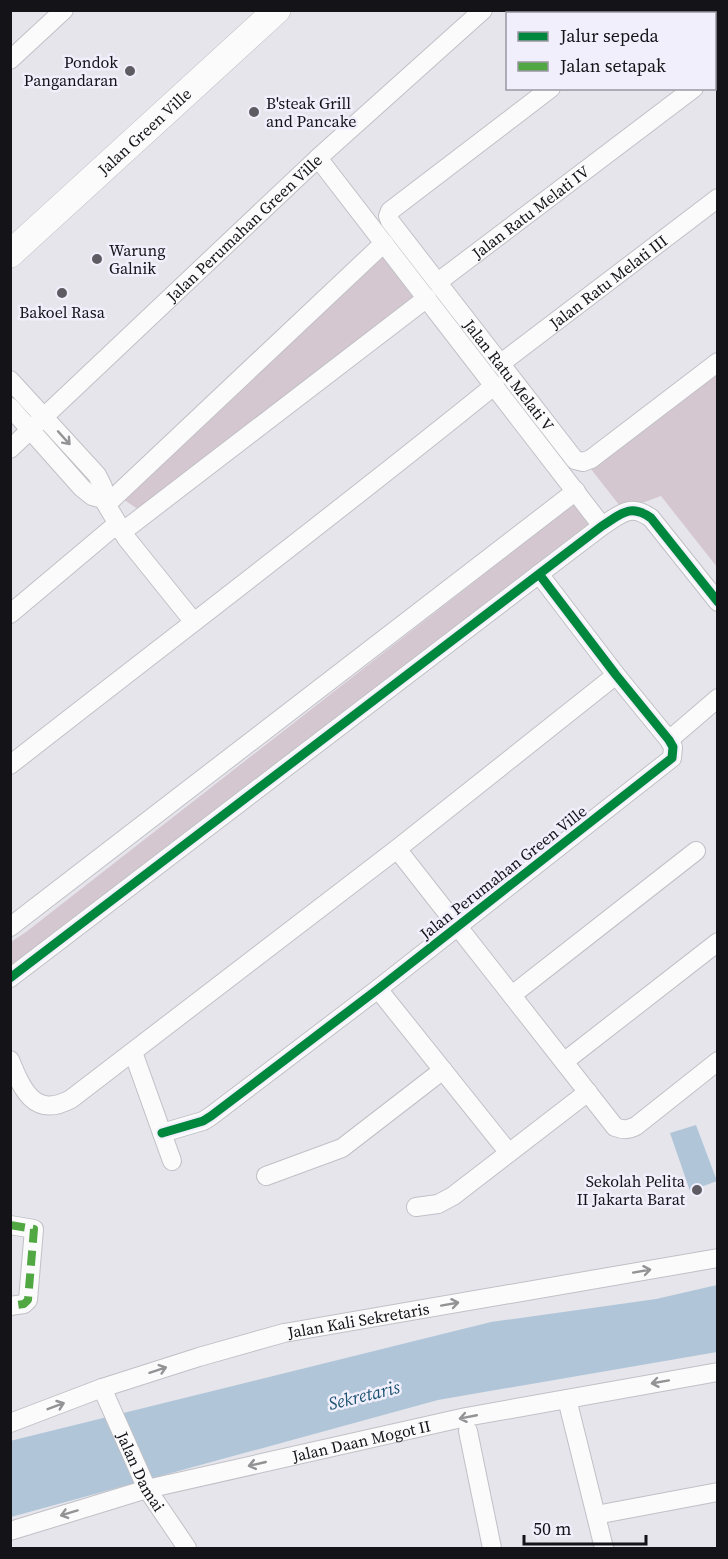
<svg xmlns="http://www.w3.org/2000/svg" width="728" height="1559" font-family="'Source Serif 4',serif">
  <rect width="100%" height="100%" fill="#e6e5ec"/>
  <!-- green -->
  <path fill="#d5c7d0" d="M383 251 421 300 145 514 117 495Z
    M717 373V567L661 496 623 510 587 464Z
    M588 493 608 521 11 974V942L26 932Z"/>
  <!-- water -->
  <path fill="#b0c6d8" d="M696 1125 717 1181 690 1191 670 1133Z
    M717 1285V1352L438 1400 11 1517 10 1441 491 1322 656 1299Z"/>
  <g fill="none" stroke-linecap="round" stroke-linejoin="round">
    <defs>
      <g id="street">
        <path d="M649 14 653 10"/>
        <path d="M714 21 718 24"/>
        <path d="M10 60 64 10"/>
        <path d="M714 73 718 70"/>
        <path id="s1" d="M551 88 390 211 388 216 390 221 575 460 583 462 591 459 718 362"/>
        <path d="M318 158 602 526"/>
        <path id="s2" d="M438 282 694 88"/>
        <path id="s3" d="M500 364 718 198"/>
        <path d="M10 380 97 475 103 487V499"/>
        <path d="M10 407 82 488 92 496 103 499 127 539 193 621"/>
        <path id="s4" d="M10 449 318 158 483 10"/>
        <path d="M107 504 384 243"/>
        <path d="M122 532 427 298"/>
        <path d="M10 614 117 524"/>
        <path d="M669 740 718 698"/>
        <path d="M10 765C172 638 336 514 495 385"/>
        <path d="M397 849 615 1127C623 1130 628 1130 636 1126L718 1061"/>
        <path d="M10 927 576 491"/>
        <path d="M10 978 602 526C621 514 630 503 651 518L718 602"/>
        <path d="M378 989 509 1153"/>
        <path d="M512 995 696 851"/>
        <path d="M133 1052 172 1161"/>
        <path d="M10 1060C22 1089 34 1119 71 1099L397 849 616 675"/>
        <path d="M565 1061 718 942"/>
        <path d="M162 1133 203 1121 211 1116 378 989 672 758 673 747 669 740 616 675 539 574"/>
        <path d="M266 1176 342 1148 443 1070"/>
        <path d="M416 1207 438 1204 453 1196 588 1092"/>
        <path d="M10 1225 34 1229 28 1300 24 1304 10 1306"/>
        <path id="s5" d="M102 1388 147 1489 187 1548"/>
        <path d="M567 1399 604 1548"/>
        <path id="s6" d="M10 1423 102 1388 199 1357 284 1333 718 1258"/>
        <path d="M468 1431 492 1548"/>
        <path d="M596 1515 718 1492"/>
        <path id="s7" d="M10 1531 147 1489 466 1417 718 1372"/>
      </g>
      <g id="secondary">
        <path id="s8" d="M10 254 277 10"/>
      </g>
    </defs>
    <!-- street casing -->
    <use href="#street" stroke="#c1c0c6" stroke-width="20"/>
    <!-- secondary casing -->
    <use href="#secondary" stroke="#c1c0c6" stroke-width="28"/>
    <!-- street -->
    <use href="#street" stroke="#fbfbfc" stroke-width="18"/>
    <!-- secondary -->
    <use href="#secondary" stroke="#fbfbfc" stroke-width="27"/>
    <!-- quiet -->
    <path stroke="#51a842" stroke-width="8" stroke-dasharray="15 8" stroke-linecap="butt" d="M10 1225 34 1229 28 1300 24 1304 10 1306"/>
    <defs>
      <path id="cycleway" d="M10 978 602 526C621 514 630 503 651 518L718 602
        M162 1133 203 1121 211 1116 378 989 672 758 673 747 669 740 616 675 539 574"/>
    </defs>
    <!-- cycleway casing -->
    <use href="#cycleway" stroke="#f1effc" stroke-width="13"/>
    <!-- cycleway -->
    <use href="#cycleway" stroke="#00873e" stroke-width="9"/>
  </g>
  <!-- one-way arrows -->
  <defs><path id="oneway-shaft" d="M-6 0H5M1.5-3L5.5 0L1.5 3" fill="none" stroke-width="1.6" stroke-linecap="round" stroke-linejoin="round" transform="scale(1.5)"/></defs>
  <g stroke="#939395">
    <use href="#oneway-shaft" transform="translate(64 438) rotate(48)"/>
    <use href="#oneway-shaft" transform="translate(642 1271) rotate(-10)"/>
    <use href="#oneway-shaft" transform="translate(450 1304) rotate(-10)"/>
    <use href="#oneway-shaft" transform="translate(158 1370) rotate(-18)"/>
    <use href="#oneway-shaft" transform="translate(660 1382) rotate(170)"/>
    <use href="#oneway-shaft" transform="translate(56 1406) rotate(-21)"/>
    <use href="#oneway-shaft" transform="translate(468 1417) rotate(169)"/>
    <use href="#oneway-shaft" transform="translate(257 1464) rotate(167)"/>
    <use href="#oneway-shaft" transform="translate(69 1513) rotate(163)"/>
  </g>
  <!-- markers -->
  <g fill="#5e5c62" stroke="#f1effc" stroke-width="2">
    <circle cx="130" cy="71" r="6"/>
    <circle cx="254" cy="112" r="6"/>
    <circle cx="97" cy="259" r="6"/>
    <circle cx="62" cy="293" r="6"/>
    <circle cx="697" cy="1190" r="6"/>
  </g>
  <g text-anchor="middle" dominant-baseline="central" stroke-width="5" stroke-linejoin="round" paint-order="stroke">
    <!-- poi labels -->
    <g font-size="16" fill="#141318" stroke="#f1effc" text-anchor="end">
      <text x="118" y="62">Pondok<tspan x="118" dy="18">Pangandaran</tspan></text>
      <text x="266" y="103" text-anchor="start">B'steak Grill<tspan x="266" dy="18">and Pancake</tspan></text>
      <text x="109" y="250" text-anchor="start">Warung<tspan x="109" dy="18">Galnik</tspan></text>
      <text x="62" y="312" text-anchor="middle">Bakoel Rasa</text>
      <text x="685" y="1181">Sekolah Pelita<tspan x="685" dy="18">II Jakarta Barat</tspan></text>
    </g>
    <!-- street labels -->
    <g font-size="16" fill="#141318" stroke="#f1effc">
      <text stroke="none"><textPath href="#s8" startOffset="182">Jalan Green Ville</textPath></text>
      <text stroke="none"><textPath href="#s2" startOffset="116">Jalan Ratu Melati IV</textPath></text>
      <text stroke="none"><textPath href="#s4" startOffset="322">Jalan Perumahan Green Ville</textPath></text>
      <text stroke="none"><textPath href="#s3" startOffset="136">Jalan Ratu Melati III</textPath></text>
      <text stroke="none"><textPath href="#s1" startOffset="408">Jalan Ratu Melati V</textPath></text>
      <text transform="translate(503 872) rotate(-38)">Jalan Perumahan Green Ville</text>
      <text stroke="none"><textPath href="#s6" startOffset="364">Jalan Kali Sekretaris</textPath></text>
      <text stroke="none"><textPath href="#s7" startOffset="363">Jalan Daan Mogot II</textPath></text>
      <text stroke="none"><textPath href="#s5" startOffset="92">Jalan Damai</textPath></text>
    </g>
    <!-- water labels -->
    <g font-size="18" font-style="italic" fill="#18506f" stroke="#f1effc">
      <text transform="translate(364 1395) rotate(-14)">Sekretaris</text>
    </g>
  </g>
  <!-- border -->
  <rect width="728" height="1559" fill="none" stroke="#141318" stroke-width="24"/>
  <!-- legend -->
  <rect x="506" y="12" width="210" height="78" fill="#f1effc" stroke="#9997a1" stroke-width="1.5"/>
  <rect x="518" y="32" width="30" height="9" fill="#00873e" stroke="#9997a1" stroke-width="1.5"/>
  <text x="560" y="42" font-size="18" fill="#141318">Jalur sepeda</text>
  <rect x="518" y="62" width="30" height="9" fill="#51a842" stroke="#9997a1" stroke-width="1.5"/>
  <text x="560" y="72" font-size="18" fill="#141318">Jalan setapak</text>
  <!-- scale -->
  <path d="M524 1535v9h122v-9" fill="none" stroke="#141318" stroke-width="3"/>
  <text x="533" y="1535" font-size="18" fill="#141318" stroke="#f1effc" stroke-width="4.5" paint-order="stroke">50 m</text>
</svg>
